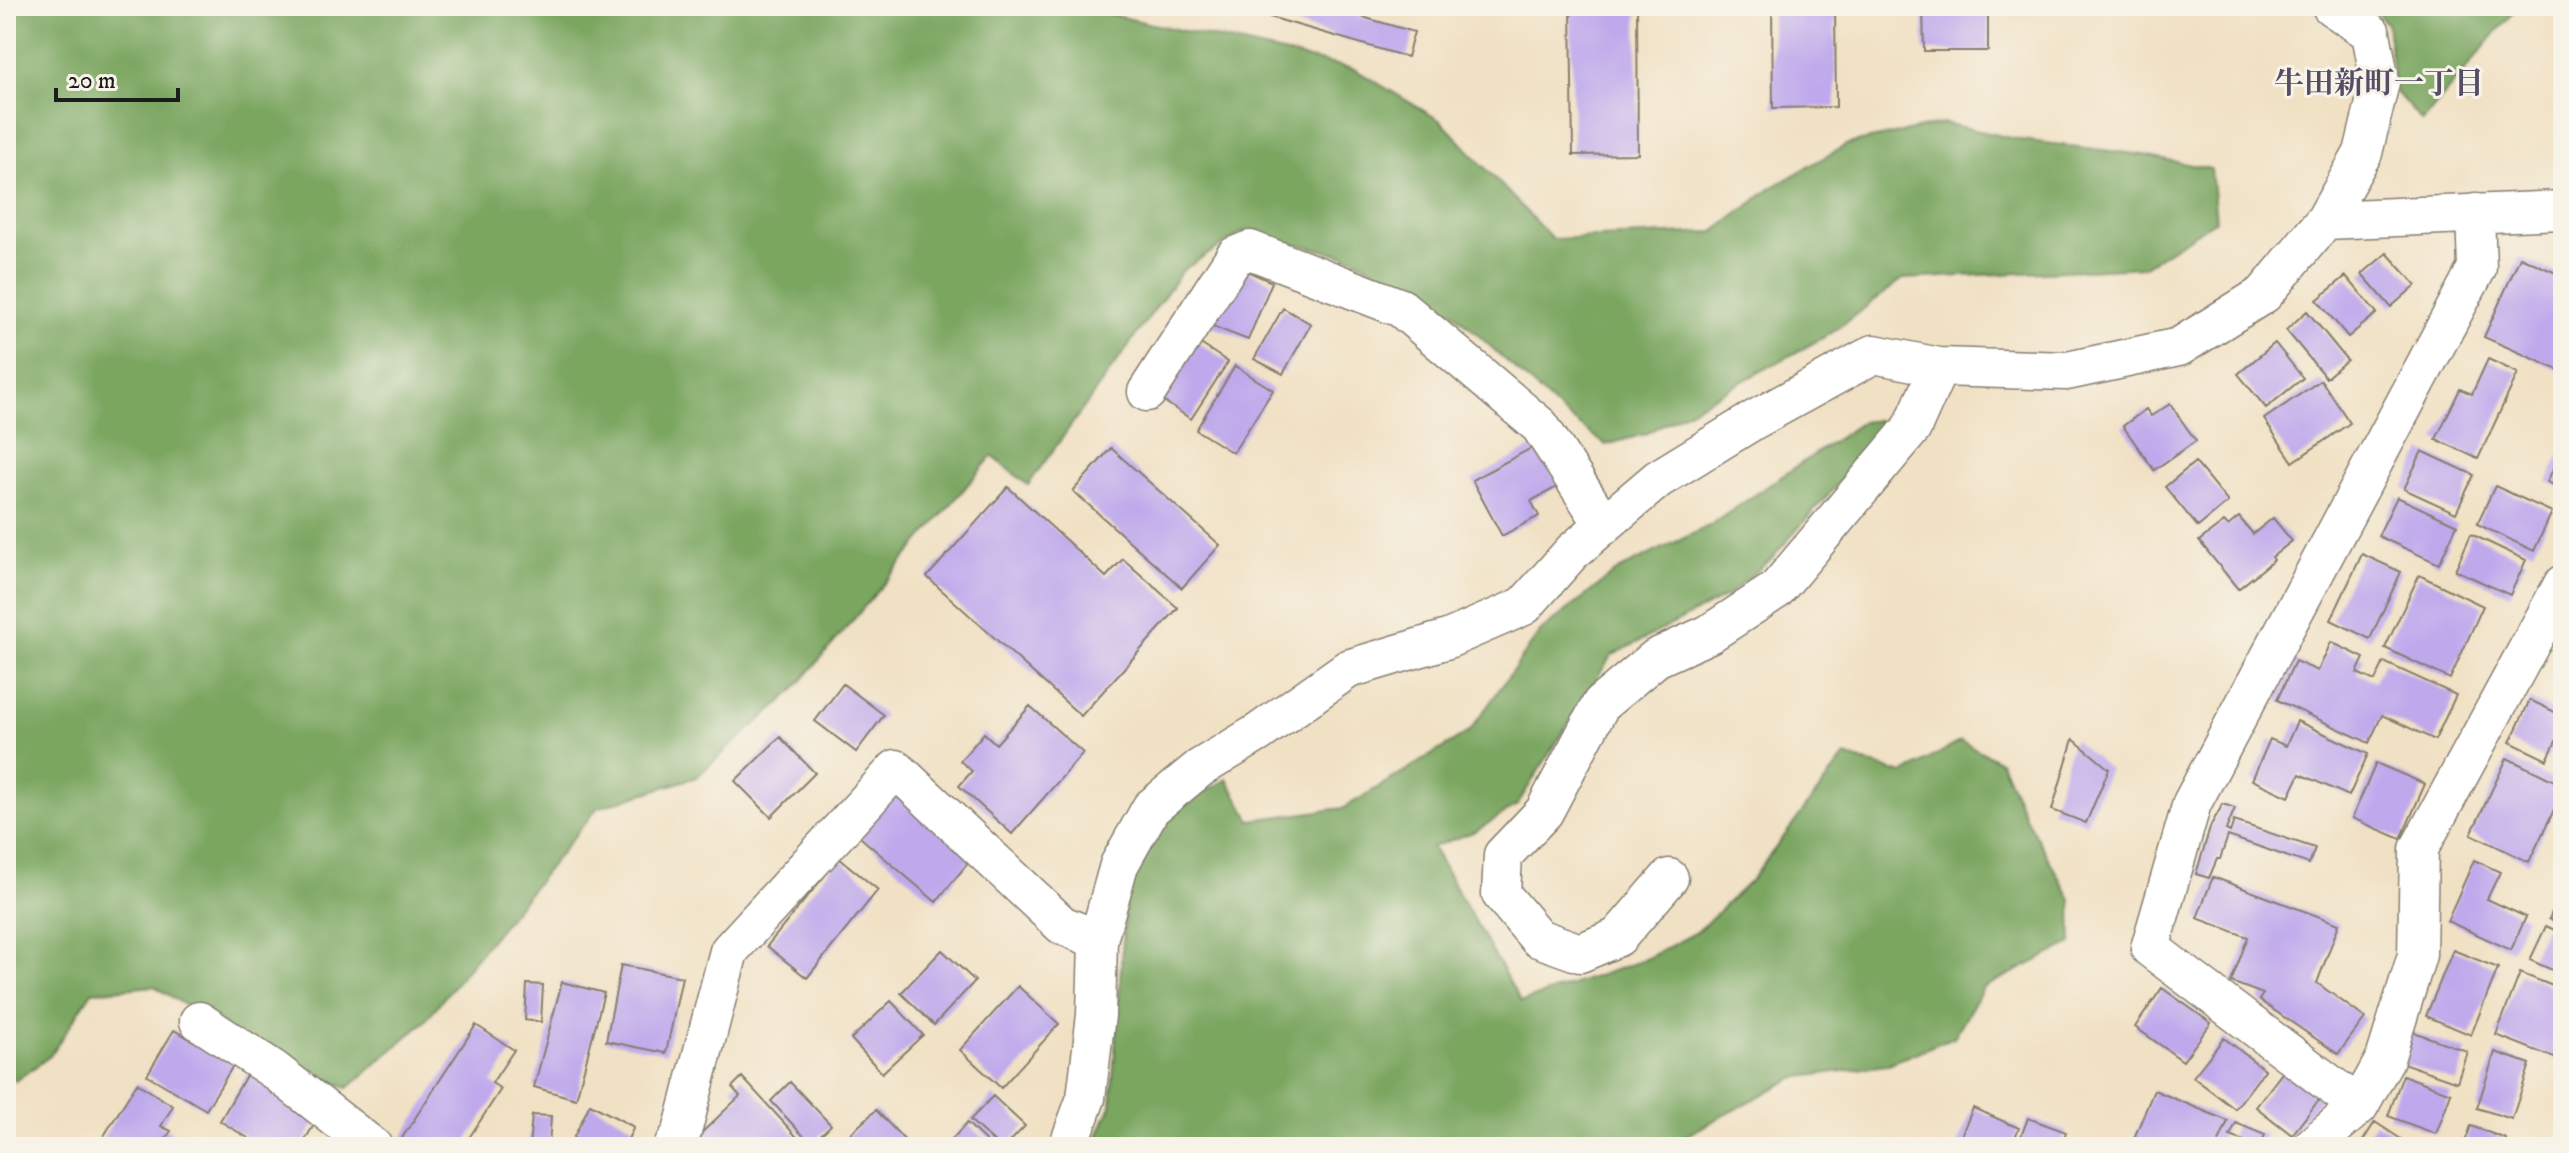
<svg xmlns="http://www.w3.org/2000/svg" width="2569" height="1153" font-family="'IM FELL DW Pica','Noto Serif JP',serif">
  <rect width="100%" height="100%" fill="#f7f3e8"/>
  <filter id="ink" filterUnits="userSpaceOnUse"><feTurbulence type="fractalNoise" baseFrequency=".0125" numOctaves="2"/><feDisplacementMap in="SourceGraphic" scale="16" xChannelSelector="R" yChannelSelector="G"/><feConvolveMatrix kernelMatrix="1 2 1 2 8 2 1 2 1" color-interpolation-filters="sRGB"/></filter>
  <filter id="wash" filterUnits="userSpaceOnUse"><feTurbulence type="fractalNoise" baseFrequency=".006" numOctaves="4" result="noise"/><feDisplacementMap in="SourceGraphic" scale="32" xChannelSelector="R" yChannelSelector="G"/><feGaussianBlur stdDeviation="1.8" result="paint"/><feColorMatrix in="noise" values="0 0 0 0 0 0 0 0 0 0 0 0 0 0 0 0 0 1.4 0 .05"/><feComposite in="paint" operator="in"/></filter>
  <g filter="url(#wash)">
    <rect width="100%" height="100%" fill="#f1e1c4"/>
    <!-- forest -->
    <path fill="#7aa660" stroke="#4b613e" stroke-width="2" d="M6 6H1093L1108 14 1354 69 1441 121 1552 239 1714 232 1771 188 1848 144 1944 123 2020 140 2144 155 2211 169 2216 220 2143 267 1903 279 1830 334 1645 434 1606 445 1563 413 1454 313 1352 257 1243 232 1183 270 1028 485 992 456 792 692 696 777 597 808 425 1021 348 1088 268 1057 154 986 92 992 50 1056 15 1081 6 1065Z
      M2371 6H2518L2422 122 2395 91 2387 24Z
      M1877 420 1886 430 1770 560 1727 596 1611 656 1517 805 1476 831 1432 847 1521 1002 1644 960 1697 932 1751 880 1845 756 1903 774 1961 741 2001 762 2025 817 2071 899 2072 943 1983 988 1954 1037 1886 1065 1793 1078 1665 1147H1093L1111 1106 1126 897 1148 836 1181 806 1227 779 1251 820 1344 808 1469 732 1541 631 1618 570 1709 526 1862 422Z"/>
    <g id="blocks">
      <!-- building -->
      <path fill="#bfa9ec" d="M1248 6H1325L1414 32 1407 57 1246 10Z
        M1571 6H1637L1638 154 1573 155Z
        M1772 6H1835L1836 107 1773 108Z
        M1923 6H1988V51H1924Z
        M2387 253 2416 285 2391 307 2362 274Z
        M2520 257 2563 276V372L2484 337Z
        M1238 267 1272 282 1248 340 1212 326Z
        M2346 276 2377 313 2348 337 2317 300Z
        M1283 308 1311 324 1283 374 1254 359Z
        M2307 311 2347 360 2326 378 2286 330Z
        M1196 341 1228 362 1191 419 1159 398Z
        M2275 343 2303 378 2266 408 2238 374Z
        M2488 359 2518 373 2478 459 2436 439 2460 389 2472 394Z
        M1235 366 1273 390 1233 453 1196 430Z
        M2321 380 2350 423 2293 462 2264 419Z
        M2170 404 2196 441 2154 470 2123 426 2146 409 2151 416Z
        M1537 445 1559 486 1531 501 1539 516 1502 536 1472 480Z
        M1111 448 1220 545 1182 588 1073 491Z
        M2563 448V489L2547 482Z
        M2422 451 2474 475 2456 513 2404 489Z
        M2195 462 2228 502 2198 527 2165 487Z
        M2495 486 2552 512 2534 551 2477 524Z
        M1008 487 1106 577 1123 559 1178 608 1081 716 927 577Z
        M2397 497 2457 525 2439 564 2378 536Z
        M2239 517 2253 534 2273 518 2292 541 2272 557 2274 560 2238 589 2199 541 2224 522 2228 526Z
        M2471 534 2526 560 2510 595 2455 570Z
        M2362 554 2401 572 2370 639 2331 620Z
        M2419 575 2483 606 2450 679 2385 648Z
        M2331 642 2364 658 2357 673 2375 681 2384 662 2456 695 2435 740 2382 715 2369 743 2277 700 2295 661 2318 671Z
        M843 684 884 715 856 752 815 721Z
        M2530 700 2563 716V727L2547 760 2510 742Z
        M1030 706 1083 753 1012 834 959 786 972 771 960 761 984 733 996 744Z
        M2297 721 2368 754 2349 796 2300 774 2289 797 2252 780 2270 739 2286 746Z
        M780 737 815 773 771 817 735 781Z
        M2073 739 2109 769 2086 823 2052 810Z
        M2507 758 2563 785V791L2529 862 2471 834Z
        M2376 763 2425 784 2401 839 2352 818Z
        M892 787 973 857 936 902 854 832Z
        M2223 804 2235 808 2226 830 2230 832 2234 821 2315 848 2309 864 2228 836 2220 859H2217L2209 878 2196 874 2211 825Z
        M839 858 878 890 807 978 767 946Z
        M2474 860 2500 872 2487 899 2526 917 2511 950 2447 921Z
        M2213 877 2339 924 2317 983 2365 1018 2338 1054 2259 1000 2263 994 2231 982 2248 937 2197 918Z
        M2563 887V925L2549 919Z
        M2546 926 2563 934V975L2530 960Z
        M942 950 975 981 934 1025 901 993Z
        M2453 950 2498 968 2471 1035 2426 1016Z
        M621 965 682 977 666 1053 606 1041Z
        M2520 973 2563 990V1042L2557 1059 2496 1035Z
        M562 982 604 993 576 1099 534 1087Z
        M527 984 543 985 541 1022 525 1020Z
        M1018 986 1059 1024 1001 1088 960 1050Z
        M2162 988 2211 1023 2183 1061 2135 1027Z
        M891 1001 923 1035 882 1073 851 1039Z
        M476 1025 514 1050 492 1083 501 1089 463 1147H416L402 1138Z
        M174 1030 234 1064 206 1110 147 1075Z
        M2408 1030 2467 1051 2457 1082 2397 1061Z
        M2224 1038 2265 1070 2235 1109 2193 1077Z
        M2495 1052 2530 1064 2512 1119 2477 1108Z
        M2285 1069 2321 1097 2292 1135 2256 1107Z
        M248 1072 320 1114 301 1147H263L220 1121Z
        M2403 1075 2451 1093 2436 1134 2388 1116Z
        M742 1077 796 1136 785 1147H698L693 1141 740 1096 732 1087Z
        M790 1082 831 1125 811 1144 771 1101Z
        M137 1083 173 1106 161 1126 171 1131 160 1147 152 1143 149 1147H97Z
        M2154 1090 2228 1121 2217 1147H2142L2132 1143Z
        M993 1096 1025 1126 1005 1147H999L970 1120Z
        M590 1104 634 1127 624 1147H569Z
        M1973 1108 2019 1128 2011 1147H1956Z
        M876 1110 911 1147H836Z
        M532 1115 551 1116 549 1147H529Z
        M2028 1118 2066 1132 2060 1147H2017Z
        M2375 1122 2413 1147H2359Z
        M967 1123 992 1147H945Z
        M2236 1123 2265 1135 2260 1147 2230 1136Z
        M2471 1126 2506 1139 2504 1147H2463Z"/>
    </g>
  </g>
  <g filter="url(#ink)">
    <use href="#blocks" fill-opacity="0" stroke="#867e70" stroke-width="2"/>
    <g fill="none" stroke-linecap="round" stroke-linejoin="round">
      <defs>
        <path id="minor" d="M2325 220 2563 210
          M1147 392 1235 256 1250 250 1401 308 1540 426 1604 525
          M1669 878 1618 937 1580 953 1538 938 1501 894 1503 855 1544 812 1601 704 1656 658 1709 634 1776 590 1912 428 1939 367
          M199 1021 274 1070 373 1147
          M2359 1106 2150 948 2192 803 2477 268 2475 213
          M673 1147 682 1132 729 951 896 769 1062 925 1098 940
          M1068 1147 1086 1098 1096 1015 1098 940 1119 865 1151 808 1200 768 1258 733 1348 669 1448 639 1524 606 1572 552 1658 479 1754 420 1874 354 1939 367 2067 371 2179 347 2264 294 2325 220 2363 153 2380 82 2371 33 2331 6
          M2311 1147 2359 1106 2385 1059 2417 955 2419 849 2563 584"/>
      </defs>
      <!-- minor casing -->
      <use href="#minor" stroke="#867e70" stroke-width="41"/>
      <!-- minor -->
      <use href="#minor" stroke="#fff" stroke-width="38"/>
    </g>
  </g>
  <g text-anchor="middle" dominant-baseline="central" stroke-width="6" stroke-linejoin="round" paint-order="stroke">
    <!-- neighbourhood labels -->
    <g font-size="30" font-weight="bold" fill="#554d65" stroke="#f7f3e8">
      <text x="2379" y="84">牛田新町一丁目</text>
    </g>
  </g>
  <!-- margin -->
  <rect width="2569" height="1153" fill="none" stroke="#f7f3e8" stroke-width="32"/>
  <!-- scale -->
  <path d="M56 88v12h122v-12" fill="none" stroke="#1c1c1c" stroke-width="4"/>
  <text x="68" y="88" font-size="24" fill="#1c1c1c" stroke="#f7f3e8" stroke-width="6" paint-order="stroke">20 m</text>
</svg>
